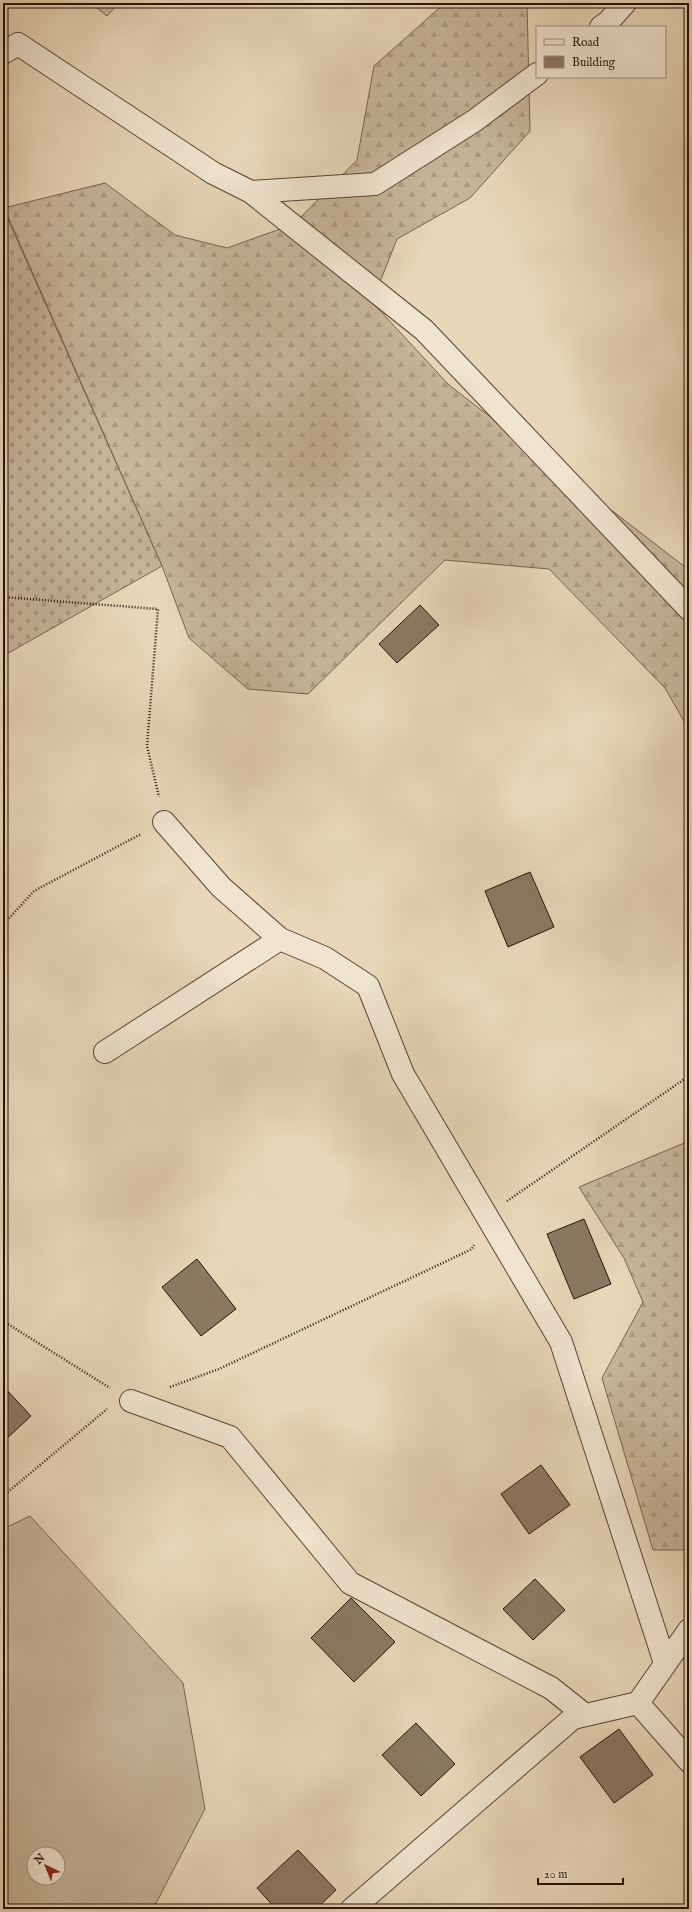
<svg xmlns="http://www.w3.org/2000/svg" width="692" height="1912" font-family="'IM FELL English',serif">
  <defs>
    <pattern id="forest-firs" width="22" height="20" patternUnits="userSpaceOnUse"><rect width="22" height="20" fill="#c6b599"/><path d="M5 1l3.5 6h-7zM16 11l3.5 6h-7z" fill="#aa9b82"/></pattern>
    <pattern id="cemetery-stones" width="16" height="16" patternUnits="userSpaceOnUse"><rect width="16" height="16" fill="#c6b599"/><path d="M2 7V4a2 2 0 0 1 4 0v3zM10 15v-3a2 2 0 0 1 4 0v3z" fill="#aa9b82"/></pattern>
  </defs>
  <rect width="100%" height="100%" fill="#e7d6b7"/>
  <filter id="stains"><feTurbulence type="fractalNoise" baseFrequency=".005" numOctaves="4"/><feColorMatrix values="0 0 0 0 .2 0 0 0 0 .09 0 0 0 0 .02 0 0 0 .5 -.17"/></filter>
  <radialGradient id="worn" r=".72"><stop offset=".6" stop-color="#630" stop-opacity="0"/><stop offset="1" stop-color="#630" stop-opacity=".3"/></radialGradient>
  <!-- grass -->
  <path fill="#c6b599" stroke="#766450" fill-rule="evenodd" d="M91 3H119L107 16Z
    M30 1516 183 1683 205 1809 153 1909H3V1529ZM34 1854H58V1878H34Z"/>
  <!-- forest -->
  <path fill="url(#forest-firs)" stroke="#766450" d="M445 3H527L530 131 470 198 397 239 372 302 449 385 689 570V730L665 688 549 569 445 560 308 694 248 689 189 638 162 566 4 208 105 183 175 235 227 248 294 224 357 160 374 66Z
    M689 1141V1550H653L602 1378 643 1302 624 1258 579 1187Z"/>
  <!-- cemetery -->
  <path fill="url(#cemetery-stones)" stroke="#766450" d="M3 208 162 566 3 656Z"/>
  <!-- building -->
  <path fill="#8b7863" stroke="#271207" d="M420 605 439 625 397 663 379 644Z
    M530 872 554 927 508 947 485 891Z
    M584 1219 611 1284 574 1299 547 1234Z
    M197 1259 236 1309 201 1336 162 1287Z
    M3 1386 31 1416 3 1442Z
    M541 1465 570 1505 529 1534 501 1494Z
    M535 1579 565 1610 533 1640 503 1609Z
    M351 1598 395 1642 354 1682 311 1638Z
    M416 1723 455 1764 421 1796 382 1755Z
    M619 1729 653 1775 614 1803 580 1757Z
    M298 1850 336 1890 316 1909H276L257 1888Z"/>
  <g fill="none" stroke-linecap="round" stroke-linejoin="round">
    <defs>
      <path id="minor" d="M601 27 608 22 625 3
        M3 53 18 44 213 173 251 192 375 184 474 121 537 74
        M251 192 424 330 689 609
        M164 822 221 887 280 939 325 958 368 986 403 1074 561 1342 665 1663
        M105 1052 280 939
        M131 1401 230 1437 350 1583 551 1688 585 1715
        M689 1630 638 1703 689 1761
        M352 1909 573 1718 638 1703"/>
    </defs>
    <!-- minor casing -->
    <use href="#minor" stroke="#574333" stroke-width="24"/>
    <!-- path -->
    <path stroke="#271207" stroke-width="2.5" stroke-dasharray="1 2" stroke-linecap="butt" d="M3 597 158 609 147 746 159 797
      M3 925 34 891 141 834
      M507 1201 689 1076
      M3 1321 110 1388
      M170 1387 219 1369 472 1249 474 1245
      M3 1496 107 1409"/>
    <!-- minor -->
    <use href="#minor" stroke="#efe4d0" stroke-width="22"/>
  </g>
  <!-- margin -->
  <rect width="692" height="1912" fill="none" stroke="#e7d6b7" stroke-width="16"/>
  <rect x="4" y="4" width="684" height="1904" fill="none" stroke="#271207" stroke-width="2"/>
  <rect x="8" y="8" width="676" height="1896" fill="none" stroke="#271207"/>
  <!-- legend -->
  <rect x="536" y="26" width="130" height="52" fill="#efe4d0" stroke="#9f9080"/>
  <rect x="544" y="39" width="20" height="6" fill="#efe4d0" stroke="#9f9080"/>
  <text x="572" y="46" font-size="12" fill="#271207">Road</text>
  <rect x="544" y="56" width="20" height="12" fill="#8b7863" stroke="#9f9080"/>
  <text x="572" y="66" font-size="12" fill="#271207">Building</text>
  <!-- north arrow -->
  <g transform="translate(46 1866) rotate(317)"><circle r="19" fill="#efe4d0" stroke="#9f9080"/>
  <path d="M0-3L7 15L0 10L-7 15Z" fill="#8f2418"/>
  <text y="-6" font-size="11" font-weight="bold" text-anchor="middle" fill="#271207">N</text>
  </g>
  <!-- scale -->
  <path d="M538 1878v6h85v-6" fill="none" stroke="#271207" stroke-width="2"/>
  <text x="544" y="1878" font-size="12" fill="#271207" stroke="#efe4d0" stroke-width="3" paint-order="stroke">20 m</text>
  <rect width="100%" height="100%" filter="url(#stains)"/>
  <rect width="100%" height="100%" fill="url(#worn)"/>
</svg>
